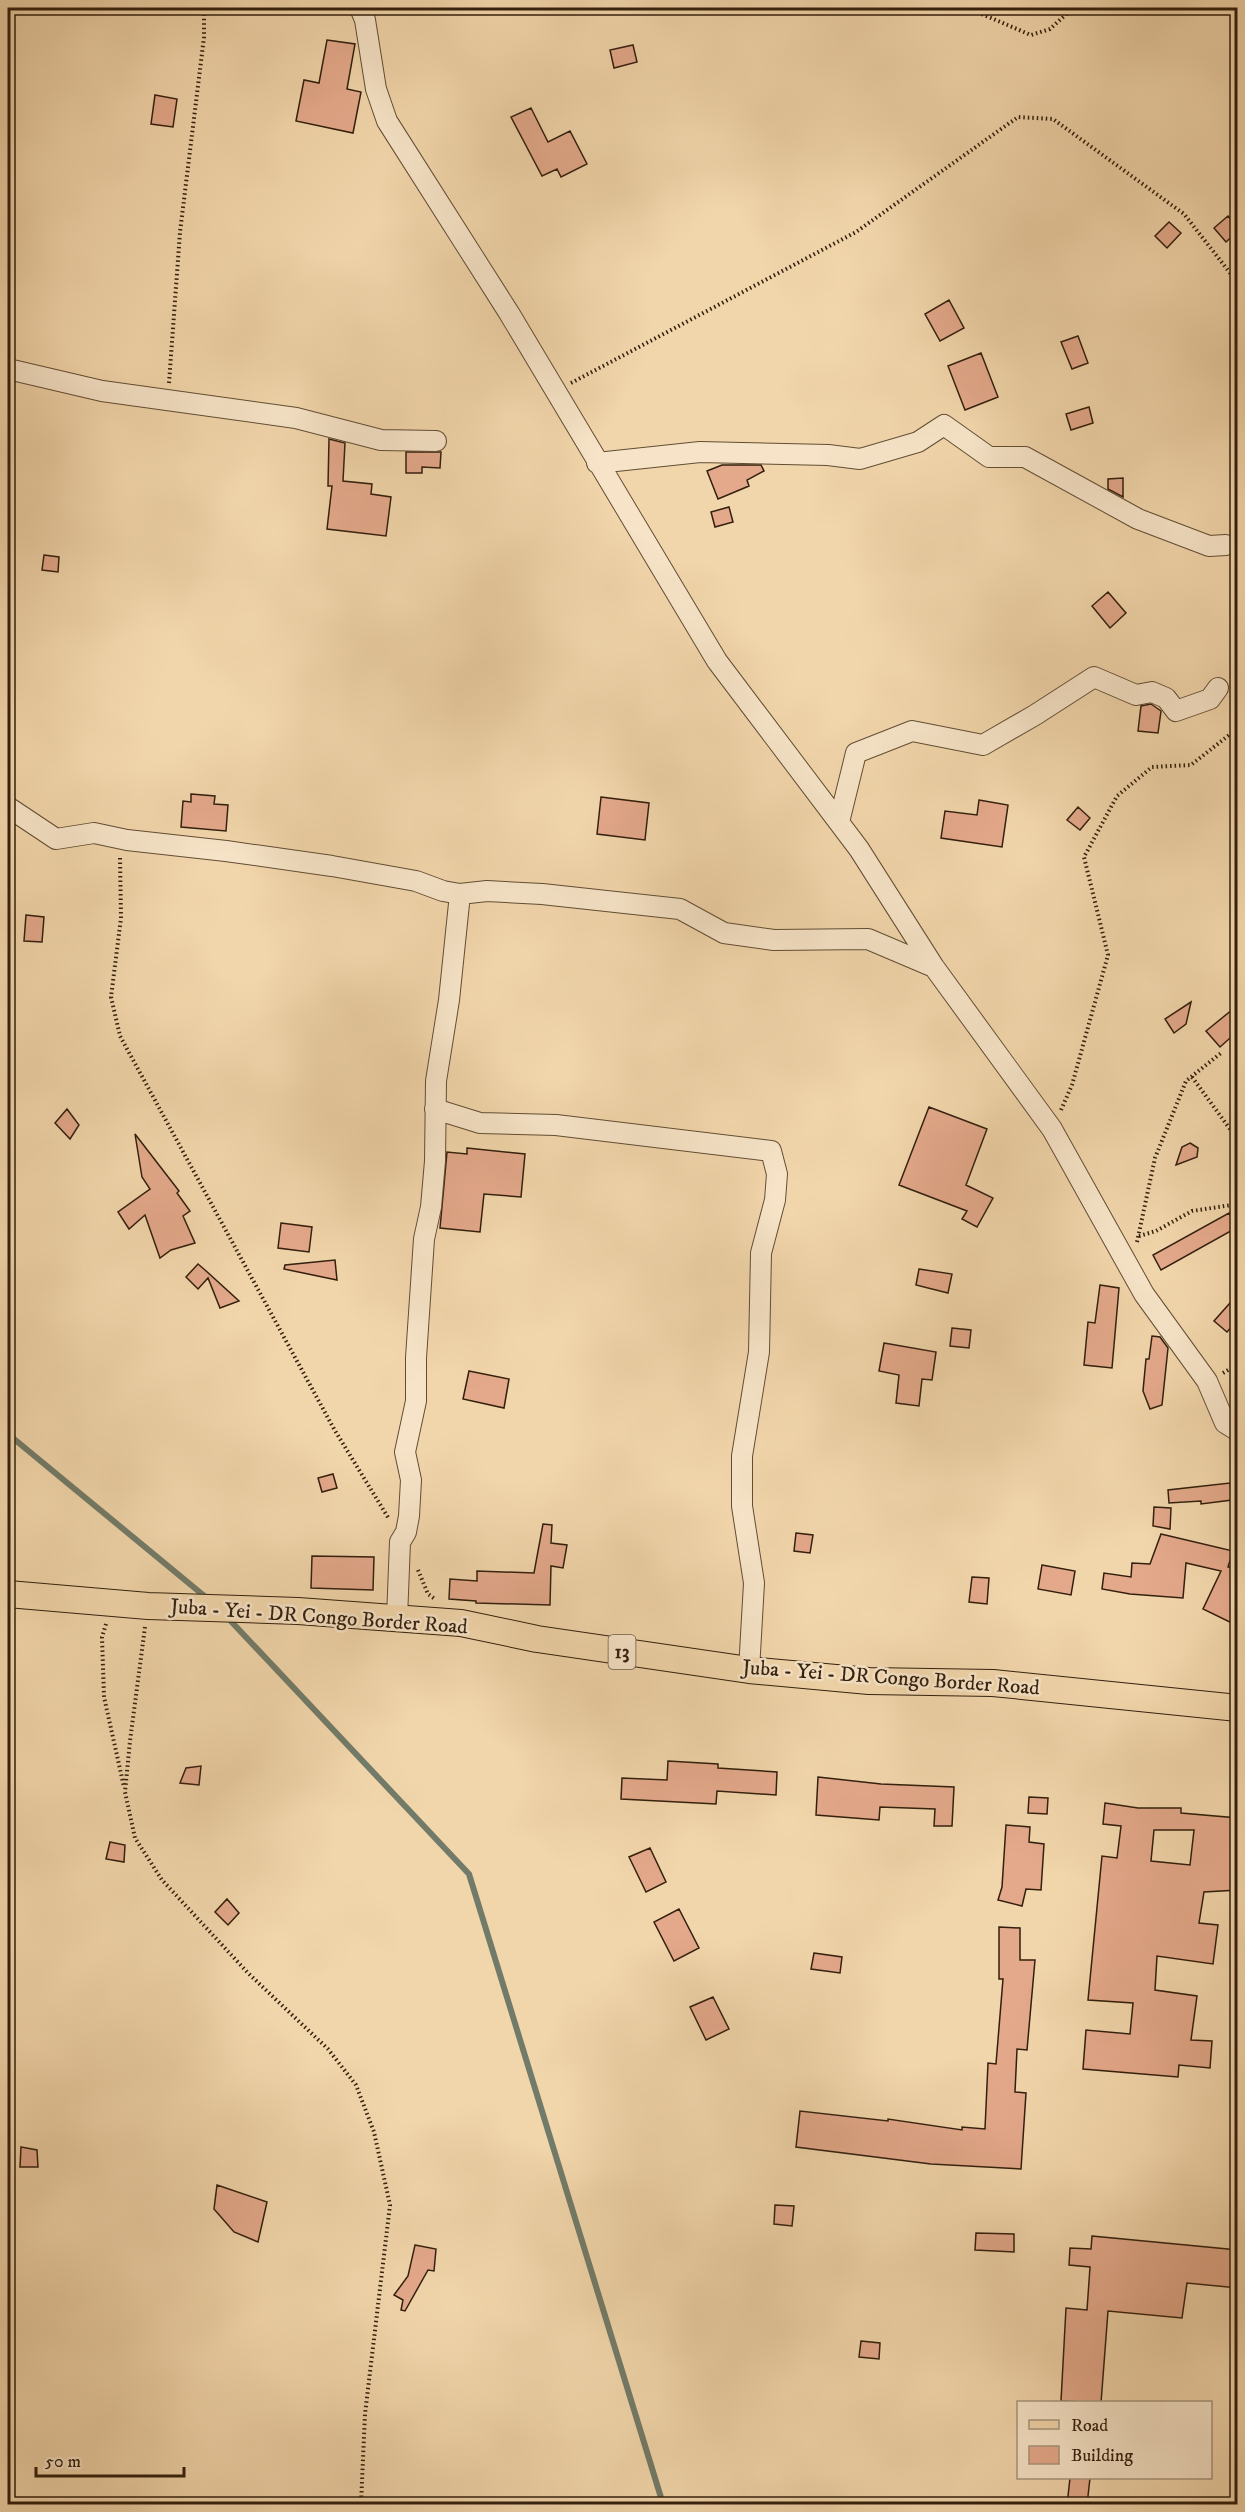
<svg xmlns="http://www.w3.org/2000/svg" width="1245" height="2512" font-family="'IM FELL DW Pica',serif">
  <rect width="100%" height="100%" fill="#f2d6ab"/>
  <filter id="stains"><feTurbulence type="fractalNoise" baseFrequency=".00333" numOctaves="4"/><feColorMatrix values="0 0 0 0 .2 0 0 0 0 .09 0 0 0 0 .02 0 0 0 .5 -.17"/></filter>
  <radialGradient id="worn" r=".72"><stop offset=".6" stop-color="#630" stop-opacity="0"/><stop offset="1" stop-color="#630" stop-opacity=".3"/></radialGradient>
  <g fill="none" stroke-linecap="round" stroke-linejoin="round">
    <!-- stream -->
    <path stroke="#727b69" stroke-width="6" d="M8 1434 208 1599
      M227 1617 469 1874 663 2504"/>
  </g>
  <!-- building -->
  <path fill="#e4a98b" stroke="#321f0d" stroke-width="1.5" fill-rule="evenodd" d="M327 40 355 44 347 89 361 92 353 133 296 121 304 80 319 83Z
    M633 45 637 62 614 68 610 50Z
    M155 95 177 99 173 127 151 124Z
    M531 108 548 142 570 131 587 164 561 177 557 169 542 176 511 117Z
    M1228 216 1238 227V231L1226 242 1214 228Z
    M1169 222 1181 233 1167 248 1155 236Z
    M949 300 964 328 940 341 925 314Z
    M1078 336 1088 363 1072 369 1061 342Z
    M981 353 998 397 965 410 948 366Z
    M1089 407 1093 423 1071 430 1066 414Z
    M329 439 345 443 343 481 372 484 371 494 391 497 386 536 327 529 332 486H328Z
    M406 452H441L440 468 422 467V473H406Z
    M722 465H761L764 471 747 480 749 486 718 499 707 471Z
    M1123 478V497L1108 489V479Z
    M729 507 733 522 715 527 711 512Z
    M44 555 59 557 58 572 42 570Z
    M1108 592 1126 613 1110 628 1092 606Z
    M1151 704 1161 711 1158 733 1138 731 1141 706Z
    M191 794 215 796 214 804 228 805 226 831 181 827 183 801 191 802Z
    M601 797 649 803 645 840 597 834Z
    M979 800 1008 805 1002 847 941 838 945 811 977 815Z
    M1078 807 1090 818 1080 830 1067 820Z
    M26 915 44 917 42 942 24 941Z
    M1191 1002 1186 1024 1174 1033 1165 1019Z
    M1238 1005V1031L1220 1047 1206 1031Z
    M929 1107 987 1129 966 1185 993 1198 977 1227 962 1219 967 1211 899 1185Z
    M67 1109 79 1125 70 1139 55 1123Z
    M135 1134 179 1191 177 1193 190 1211 183 1216 195 1243 171 1250 160 1258 145 1215 129 1229 118 1212 150 1189 142 1177Z
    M1190 1143 1198 1148 1197 1157 1176 1165 1182 1147Z
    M467 1148 525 1154 521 1197 484 1194 480 1232 440 1228 447 1152 467 1154Z
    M1229 1213 1238 1227 1161 1270 1153 1255Z
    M281 1223 312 1227 309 1252 278 1248Z
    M335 1260 337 1280 284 1269 285 1265Z
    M198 1264 205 1270 239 1301 220 1308 208 1278 198 1289 186 1277Z
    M919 1269 952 1274 948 1293 916 1285Z
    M1100 1285 1119 1288 1112 1368 1084 1365 1088 1322 1095 1323Z
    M1238 1294V1320L1227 1332 1214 1321Z
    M952 1328 971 1330 969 1348 950 1346Z
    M1152 1336 1160 1337 1168 1348 1162 1405 1150 1409 1143 1391 1146 1359H1149Z
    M884 1343 936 1352 932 1380 922 1379 919 1406 896 1403 899 1375 879 1371Z
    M469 1371 509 1379 504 1408 463 1399Z
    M333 1474 337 1488 322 1492 318 1478Z
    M1230 1483 1232 1500 1201 1504V1501L1169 1503 1168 1490Z
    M1154 1507 1171 1508 1170 1529 1153 1526Z
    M543 1524 552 1525 551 1543 567 1545 563 1568 551 1566 550 1605 476 1603V1601L449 1599 450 1579 477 1581V1571L534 1573Z
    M796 1533 813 1535 810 1553 794 1551Z
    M1161 1534 1233 1551 1228 1567 1238 1569V1626L1203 1609 1221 1571 1186 1563 1183 1598 1130 1594 1102 1589 1104 1573 1131 1577 1132 1563 1150 1564Z
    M312 1556 374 1557 373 1590 311 1588Z
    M1042 1565 1075 1571 1071 1595 1038 1589Z
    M972 1577 989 1578 987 1604 969 1602Z
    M668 1761 718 1764V1768L777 1772 776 1795 717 1791 716 1804 621 1799 622 1778 667 1780Z
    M201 1766 199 1785 180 1783 186 1768Z
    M818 1777 881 1784 954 1787 952 1826H934L935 1809 880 1807 879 1820 816 1815Z
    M1029 1797 1048 1798 1047 1814 1028 1813Z
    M1105 1803 1138 1808H1181V1813L1238 1818V1890L1204 1892 1199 1923 1218 1925 1213 1964 1157 1956 1155 1990 1197 1996 1191 2040 1212 2041 1210 2068 1179 2065 1178 2077 1083 2069 1086 2030 1130 2034 1133 2003 1088 2000 1102 1856 1117 1858 1121 1826 1103 1824ZM1154 1830H1194L1190 1865 1151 1861Z
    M1006 1825 1030 1827 1029 1842 1044 1844 1041 1890 1026 1889 1022 1906 998 1900 1002 1887Z
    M110 1842 125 1845 124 1862 106 1859Z
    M650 1848 666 1882 646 1892 629 1857Z
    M227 1899 239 1913 228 1925 215 1912Z
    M679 1909 699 1948 674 1961 654 1922Z
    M999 1927 1020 1928V1960H1035L1027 2050 1017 2049 1015 2092 1026 2093 1021 2169 931 2164 796 2147 800 2111 888 2121V2119L962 2130V2127L985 2129 988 2063 996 2064 1003 1979H999Z
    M814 1953 842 1957 840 1973 811 1969Z
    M713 1997 729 2029 706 2040 690 2007Z
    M21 2147 37 2150 38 2167H20Z
    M217 2185 267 2202 258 2242 234 2232 214 2209Z
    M775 2205 794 2206 792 2226 774 2224Z
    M976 2233 1014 2234V2252L975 2250Z
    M1092 2236 1238 2250V2288L1187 2283 1182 2318 1108 2311 1101 2403 1061 2401 1066 2308 1087 2310 1090 2267 1069 2265 1070 2248 1091 2249Z
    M415 2245 436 2249 434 2271 428 2270 405 2311 401 2310 403 2300 394 2295 408 2276Z
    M861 2341 880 2343 879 2359 859 2357Z
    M1070 2478H1090L1087 2505H1067Z"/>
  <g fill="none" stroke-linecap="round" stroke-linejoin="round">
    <defs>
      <path id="minor" d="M360 8 365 20 376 89 387 121 509 313 717 661 859 849 934 967 1052 1129 1144 1294 1207 1381 1225 1423 1238 1431
        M8 369 102 391 296 418 381 440 436 441
        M597 463 700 452 828 455 860 459 918 442 944 425 989 457H1025L1138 519 1209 546 1226 545
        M8 807 56 839 94 833 127 840 226 851 332 866 416 881 443 891 460 894 487 891 542 894 680 909 724 933 774 940 868 939 934 967
        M839 822 856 753 912 731 983 745 1035 715 1094 677 1136 695 1152 692 1166 698 1176 711 1210 699 1218 688
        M435 1109 480 1123 556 1125 771 1151 777 1174 775 1200 761 1253 759 1352 742 1456V1506L754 1583 749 1670
        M397 1618 400 1542 406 1532 409 1516 411 1480 405 1452 416 1401V1358L424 1239 431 1207 435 1161 436 1081 449 1000 460 894"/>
      <path id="major" d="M8 1594 148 1606 298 1611 461 1623 537 1639 749 1670 869 1681 993 1683 1238 1708"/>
    </defs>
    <!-- minor casing -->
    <use href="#minor" stroke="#624d34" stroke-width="22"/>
    <!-- major casing -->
    <use href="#major" stroke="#321f0d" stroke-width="28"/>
    <!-- path -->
    <path stroke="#321f0d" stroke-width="4" stroke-dasharray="1.5 3" stroke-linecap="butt" d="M970 8 972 10 1031 35 1050 29 1073 8
      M169 383 180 232 204 37V8
      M571 383 856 232 1018 117 1053 119 1184 214 1238 283
      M120 858 121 918 111 997 120 1036 334 1429 389 1519
      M1192 1077 1238 1140
      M1061 1110 1072 1085 1108 955 1084 857 1117 796 1152 767 1191 765 1238 728
      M1139 1236 1156 1231 1192 1211 1238 1204
      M1137 1242 1155 1158 1186 1081 1221 1053
      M1223 1373 1238 1364
      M418 1570 428 1594 435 1599
      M106 1624 102 1637 104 1697 124 1787
      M145 1627 130 1741 125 1792 135 1838 162 1880 248 1973 328 2049 356 2085 374 2132 390 2205 365 2414 361 2504"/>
    <!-- minor -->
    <use href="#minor" stroke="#f7e4c8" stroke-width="20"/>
    <!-- major -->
    <use href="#major" stroke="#f2d6ab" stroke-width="26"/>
  </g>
  <g text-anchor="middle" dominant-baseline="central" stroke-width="5" stroke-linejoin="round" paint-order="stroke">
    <!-- shield labels -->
    <rect fill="#f7e4c8" stroke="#6d5a45" stroke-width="1.5" x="608.5" y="1635" width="27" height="34" rx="4.5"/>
    <g font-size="20" font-weight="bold" fill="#321f0d">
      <text x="622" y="1652">13</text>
    </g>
    <!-- street labels -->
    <g font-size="21" fill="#321f0d" stroke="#f7e4c8">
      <text transform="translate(319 1617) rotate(4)">Juba - Yei - DR Congo Border Road</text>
      <text transform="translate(891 1678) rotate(4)">Juba - Yei - DR Congo Border Road</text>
    </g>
  </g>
  <!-- margin -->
  <rect width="1245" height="2512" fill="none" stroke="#f2d6ab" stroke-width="30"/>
  <rect x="9" y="9" width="1227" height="2494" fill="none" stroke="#321f0d" stroke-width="3"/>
  <rect x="15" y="15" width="1215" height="2482" fill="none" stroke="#321f0d" stroke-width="1.5"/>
  <!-- legend -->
  <rect x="1017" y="2401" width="195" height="78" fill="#f7e4c8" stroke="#a8957d" stroke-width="1.5"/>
  <rect x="1029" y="2420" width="30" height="9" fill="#f2d6ab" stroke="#a8957d" stroke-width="1.5"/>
  <text x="1071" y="2431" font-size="18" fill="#321f0d">Road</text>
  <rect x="1029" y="2446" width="30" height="18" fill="#e4a98b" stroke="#a8957d" stroke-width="1.5"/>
  <text x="1071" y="2461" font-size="18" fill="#321f0d">Building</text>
  <!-- scale -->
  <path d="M36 2467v9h148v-9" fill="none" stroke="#321f0d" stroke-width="3"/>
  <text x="45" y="2467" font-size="18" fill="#321f0d" stroke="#f7e4c8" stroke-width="4.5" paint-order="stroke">50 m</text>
  <rect width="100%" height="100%" filter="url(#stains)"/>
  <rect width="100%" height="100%" fill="url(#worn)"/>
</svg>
